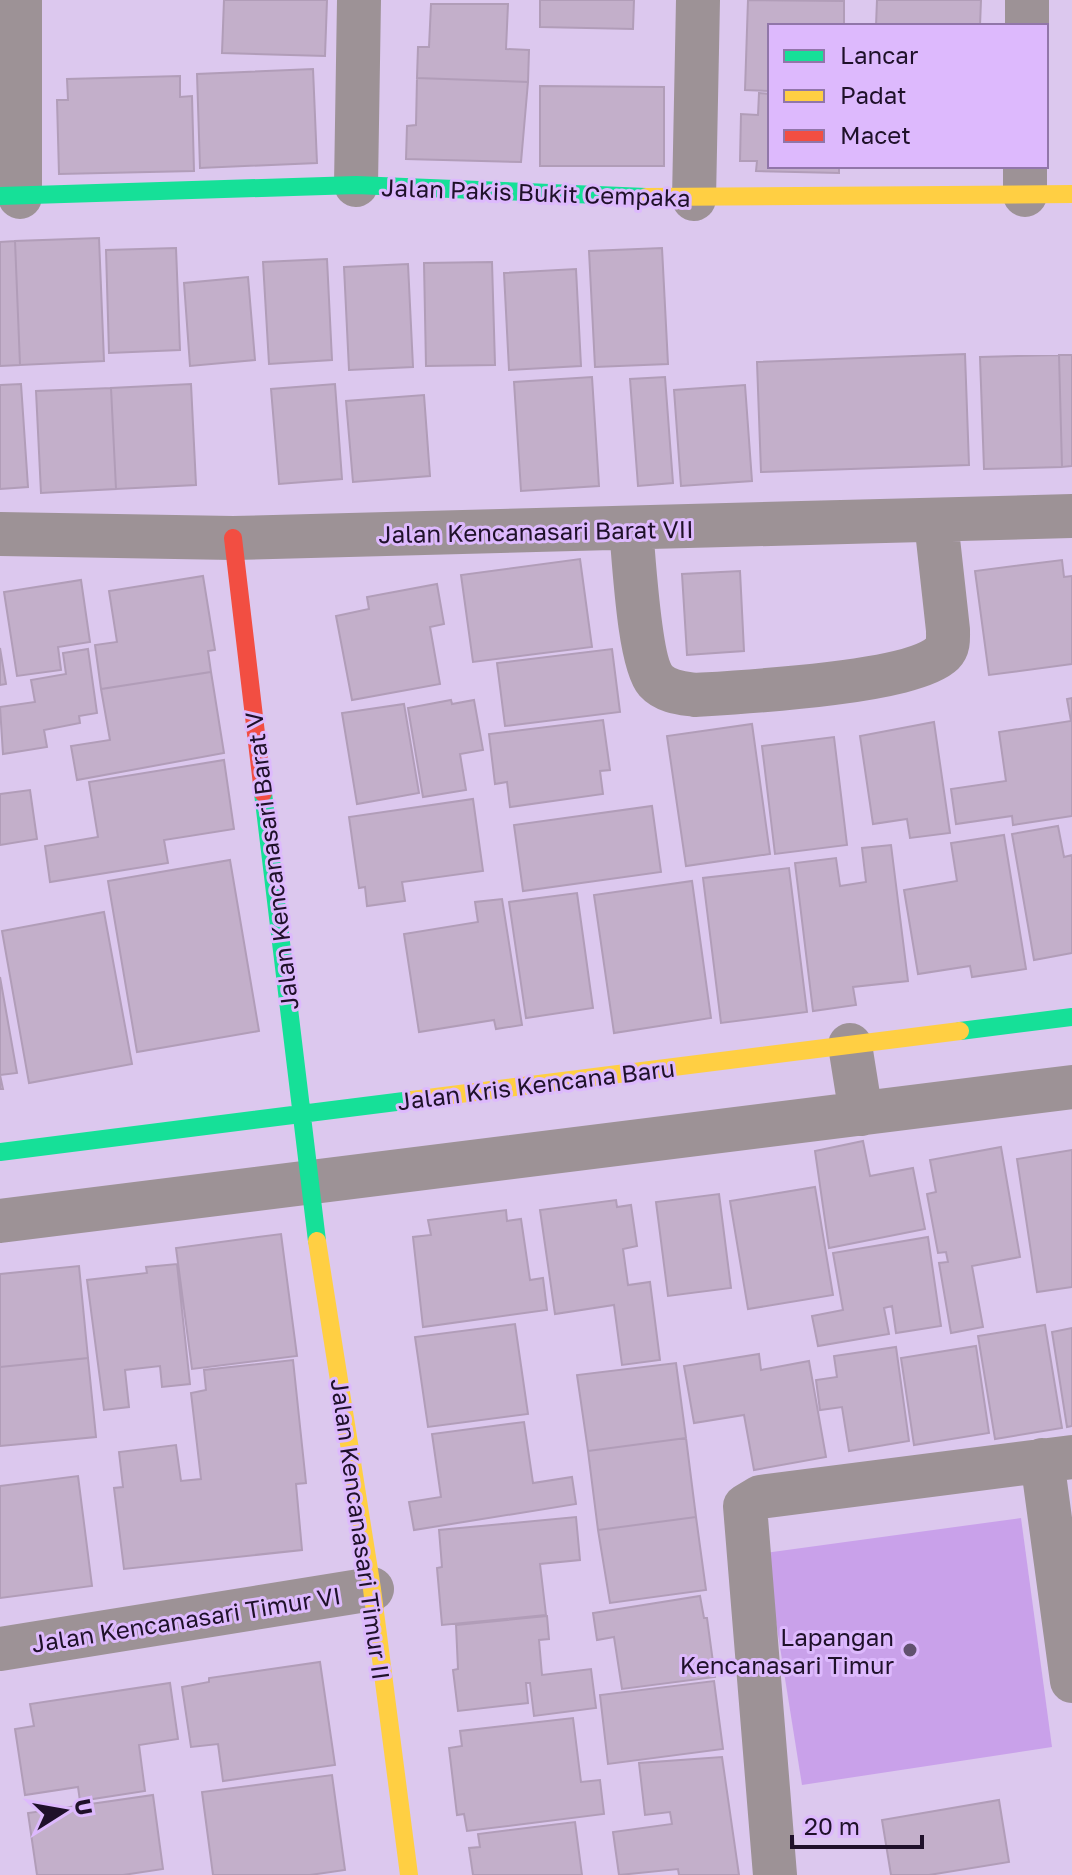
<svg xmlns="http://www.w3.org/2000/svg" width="1072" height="1875" font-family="'Golos Text',sans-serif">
  <rect width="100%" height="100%" fill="#dcc8ee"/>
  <!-- green -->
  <path fill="#c9a1ea" d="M1021 1518 1052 1747 802 1785 765 1553Z"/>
  <!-- building -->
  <path fill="#c3afca" stroke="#b19db8" stroke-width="2" d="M224 0H327L325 56 222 53Z
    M540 0H634L633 29 540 27Z
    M748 0 844 1V26H770V91L745 90Z
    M877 0H981L980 26H876Z
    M431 4H508L506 49 529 50 528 82 417 78 418 47H429Z
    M313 69 317 163 200 168 197 74Z
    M180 76V97L192 96 194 171 59 174 57 100H68L67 79Z
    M417 78 528 82 521 162 406 159 407 126 416 125Z
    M540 86 664 87V166H540Z
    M759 93 770 94V166H839V173L756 171 757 161H740L741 114 758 115Z
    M99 238 104 361 20 365 15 241Z
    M15 241 20 365 0 366V242Z
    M176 248 180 350 109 353 106 250Z
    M662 248 668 364 595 367 589 251Z
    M327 259 332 360 269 364 263 262Z
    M492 262 495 365 426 366 424 263Z
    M408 264 413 367 349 370 344 267Z
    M576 269 581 366 509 370 504 273Z
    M248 277 255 360 190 366 184 283Z
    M965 354 969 465 761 472 757 362Z
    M1059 355H1072V466L1062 467Z
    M1059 355 1062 467 984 469 980 357Z
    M592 377 599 486 521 491 514 382Z
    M665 377 673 483 638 486 630 379Z
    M21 384 28 487 0 489V385Z
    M191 384 196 485 116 489 111 388Z
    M335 384 342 479 279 484 271 389Z
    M745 385 752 481 681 486 674 390Z
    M111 388 116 489 41 493 36 391Z
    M424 395 430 476 353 482 346 401Z
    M580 559 592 647 473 662 461 575Z
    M1062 560 1064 577 1072 576V664L989 675 975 571Z
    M740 571 744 651 687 655 682 574Z
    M203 576 215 650 208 651 211 672 101 689 95 645 117 642 109 591Z
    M81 580 90 642 58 647 61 670 17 676 4 592Z
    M437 584 444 624 430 627 440 684 352 700 336 616 369 609 367 597Z
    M0 648 6 684 0 685Z
    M88 649 97 713 79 716 80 723 44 730 47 747 3 754 0 707 35 702 31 680 66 674 63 653Z
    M612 649 620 712 505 726 497 663Z
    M211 672 224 753 77 780 71 746 110 740 101 689Z
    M1072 698V816L1013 825 1012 816 956 824 951 789 1006 781 999 732 1071 721 1067 699Z
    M451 700 452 704 474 700 483 750 460 754 466 790 423 797 408 708Z
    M404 704 419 793 357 804 342 713Z
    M603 720 610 770 600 771 603 794 510 807 507 782 495 784 489 734Z
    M934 722 950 833 910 838 907 819 873 824 860 736Z
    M752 724 770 854 686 866 667 736Z
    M834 737 847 845 775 854 762 746Z
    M224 760 234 829 164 840 168 863 50 882 45 846 98 837 89 782Z
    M30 790 37 839 0 845V794Z
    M473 799 483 871 402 882 405 901 367 906 365 887 359 888 349 817Z
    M652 806 661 872 523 891 514 825Z
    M1058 826 1064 857 1072 855V953L1034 960 1012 834Z
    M1004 835 1026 969 972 977 970 966 918 974 904 890 957 881 951 843Z
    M891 845 908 981 853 987 856 1005 813 1011 795 863 836 858 840 886 866 882 862 848Z
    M230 860 259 1031 137 1052 108 881Z
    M789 868 807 1012 721 1023 703 878Z
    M692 881 711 1018 614 1033 594 895Z
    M577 893 593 1008 526 1018 509 902Z
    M502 899 522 1025 496 1029 494 1020 419 1032 404 934 478 922 475 902Z
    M104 912 132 1064 29 1083 2 931Z
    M0 977 17 1073 0 1075 3 1089H0Z
    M863 1141 870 1176 913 1168 925 1229 829 1248 815 1151Z
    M1001 1147 1020 1257 972 1266 983 1327 951 1333 939 1263 948 1262 946 1252 938 1253 927 1194 936 1192 930 1160Z
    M1072 1150V1287L1037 1292 1017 1159Z
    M815 1187 833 1295 748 1309 730 1201Z
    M719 1194 731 1288 668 1296 656 1202Z
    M616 1200 617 1207 631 1205 637 1246 623 1249 628 1285 650 1282 660 1360 622 1365 614 1305 555 1314 540 1210Z
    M506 1210 507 1221 521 1219 530 1280 543 1278 547 1310 423 1327 413 1237 431 1235 428 1220Z
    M281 1234 297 1356 192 1369 176 1248Z
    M928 1237 941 1326 896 1333 892 1306 884 1308 889 1334 818 1346 812 1316 843 1310 833 1253Z
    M177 1264 190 1384 162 1387 160 1366 125 1370 129 1407 104 1410 87 1280 147 1273 146 1267Z
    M79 1266 88 1358 0 1367V1274Z
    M515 1324 528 1414 428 1427 415 1337Z
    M1045 1325 1062 1428 995 1439 978 1336Z
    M1072 1328V1426L1067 1427 1052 1332Z
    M976 1346 989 1433 914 1445 901 1358Z
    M896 1347 909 1441 849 1451 842 1407 820 1410 816 1380 837 1377 834 1356Z
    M759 1354 761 1370 809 1361 826 1457 754 1470 744 1415 694 1423 684 1366Z
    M88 1358 96 1437 0 1446V1367Z
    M293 1360 306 1483 296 1484 302 1550 124 1569 114 1488 123 1487 119 1452 176 1445 181 1481 201 1479 191 1393 206 1390 204 1370Z
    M676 1363 686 1438 588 1451 577 1375Z
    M524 1422 533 1483 572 1477 576 1504 414 1530 409 1502 441 1497 432 1434Z
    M686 1438 696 1517 598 1530 588 1451Z
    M78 1476 92 1586 0 1598V1486Z
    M576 1517 580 1560 540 1564 546 1615 442 1625 437 1568 442 1567 439 1530Z
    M696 1517 706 1590 610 1603 598 1530Z
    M700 1596 704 1618H707L715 1677 622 1689 614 1637 597 1640 593 1613Z
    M547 1616 549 1639 539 1640 542 1675 591 1669 596 1708 534 1716 530 1683H526L528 1703 458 1711 453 1670 458 1669 456 1625Z
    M320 1662 335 1765 223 1781 218 1744 191 1747 182 1687 209 1682V1678Z
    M714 1681 723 1749 608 1764 600 1695Z
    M170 1683 178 1739 139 1745 145 1791 80 1801 78 1787 25 1795 15 1729 34 1726 30 1704Z
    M573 1718 581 1782 600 1780 604 1814 467 1831 464 1814 457 1815 449 1748 462 1746 460 1731Z
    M722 1757 739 1875H679L678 1869 619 1875 613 1832 672 1824 670 1812 645 1815 639 1763Z
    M332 1775 345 1870 310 1875H213L202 1792Z
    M153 1795 163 1869 123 1875H37L28 1813Z
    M999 1800 1009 1862 929 1875H891L882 1820Z
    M575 1822 582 1875H473L469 1848 480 1847 478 1834Z"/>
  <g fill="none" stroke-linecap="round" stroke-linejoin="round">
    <!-- street -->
    <path stroke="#9d9296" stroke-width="44" d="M1027 26V0
      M356 185 359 0
      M1025 195V166
      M20 197V0
      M694 199 698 0
      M631 529C634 558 639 662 656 681 666 692 682 693 695 695 743 692 912 683 943 653 949 647 948 638 948 630L936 521
      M0 534 233 538 1072 516
      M850 1045 861 1114
      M0 1221 1072 1087
      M1042 1460 1072 1681
      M0 1649 372 1589
      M775 1875 745 1506 760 1497 1072 1457"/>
    <!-- fast -->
    <path stroke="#16e098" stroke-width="18" d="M0 196 356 185 646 197
      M263 793 317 1241
      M960 1031 1072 1017
      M0 1152 412 1100"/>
    <!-- slow -->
    <path stroke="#ffcf43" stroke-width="18" d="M646 197 1072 194
      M412 1100 960 1031
      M317 1241 372 1589 409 1875"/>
    <!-- jam -->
    <path stroke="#f24e42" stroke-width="18" d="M233 538 263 793"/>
  </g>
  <!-- markers -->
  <circle fill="#61516f" stroke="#ddb9fd" stroke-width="3" cx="910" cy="1650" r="8"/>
  <g text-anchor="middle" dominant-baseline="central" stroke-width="6" stroke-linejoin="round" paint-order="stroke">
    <!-- street labels -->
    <g font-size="24" fill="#1f112a" stroke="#ddb9fd">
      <text transform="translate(536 192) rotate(2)">Jalan Pakis Bukit Cempaka</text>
      <text transform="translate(536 531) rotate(-1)">Jalan Kencanasari Barat VII</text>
      <text transform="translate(271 861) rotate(-97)">Jalan Kencanasari Barat V</text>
      <text transform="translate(536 1084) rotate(-7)">Jalan Kris Kencana Baru</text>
      <text transform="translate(361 1529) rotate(82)">Jalan Kencanasari Timur II</text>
      <text transform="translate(186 1619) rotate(-9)">Jalan Kencanasari Timur VI</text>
    </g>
    <!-- poi labels -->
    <g font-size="24" fill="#1f112a" stroke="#ddb9fd" text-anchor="end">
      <text x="894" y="1636">Lapangan<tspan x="894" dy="28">Kencanasari Timur</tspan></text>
    </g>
  </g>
  <!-- legend -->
  <rect x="768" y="24" width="280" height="144" fill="#ddb9fd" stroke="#9176a9" stroke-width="2"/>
  <rect x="784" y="50" width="40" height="12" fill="#16e098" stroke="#9176a9" stroke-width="2"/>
  <text x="840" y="64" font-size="24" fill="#1f112a">Lancar</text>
  <rect x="784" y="90" width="40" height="12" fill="#ffcf43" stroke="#9176a9" stroke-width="2"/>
  <text x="840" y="104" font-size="24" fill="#1f112a">Padat</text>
  <rect x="784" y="130" width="40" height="12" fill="#f24e42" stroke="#9176a9" stroke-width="2"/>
  <text x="840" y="144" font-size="24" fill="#1f112a">Macet</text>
  <!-- north arrow -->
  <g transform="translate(64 1811) rotate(79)" stroke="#ddb9fd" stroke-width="6" paint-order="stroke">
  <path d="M0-6L14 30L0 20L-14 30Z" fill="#1f112a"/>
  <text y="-12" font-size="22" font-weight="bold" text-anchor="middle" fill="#1f112a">U</text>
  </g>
  <!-- scale -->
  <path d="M792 1835v12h130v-12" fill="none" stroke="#1f112a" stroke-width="4"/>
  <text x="804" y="1835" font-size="24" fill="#1f112a" stroke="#ddb9fd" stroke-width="6" paint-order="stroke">20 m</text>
</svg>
